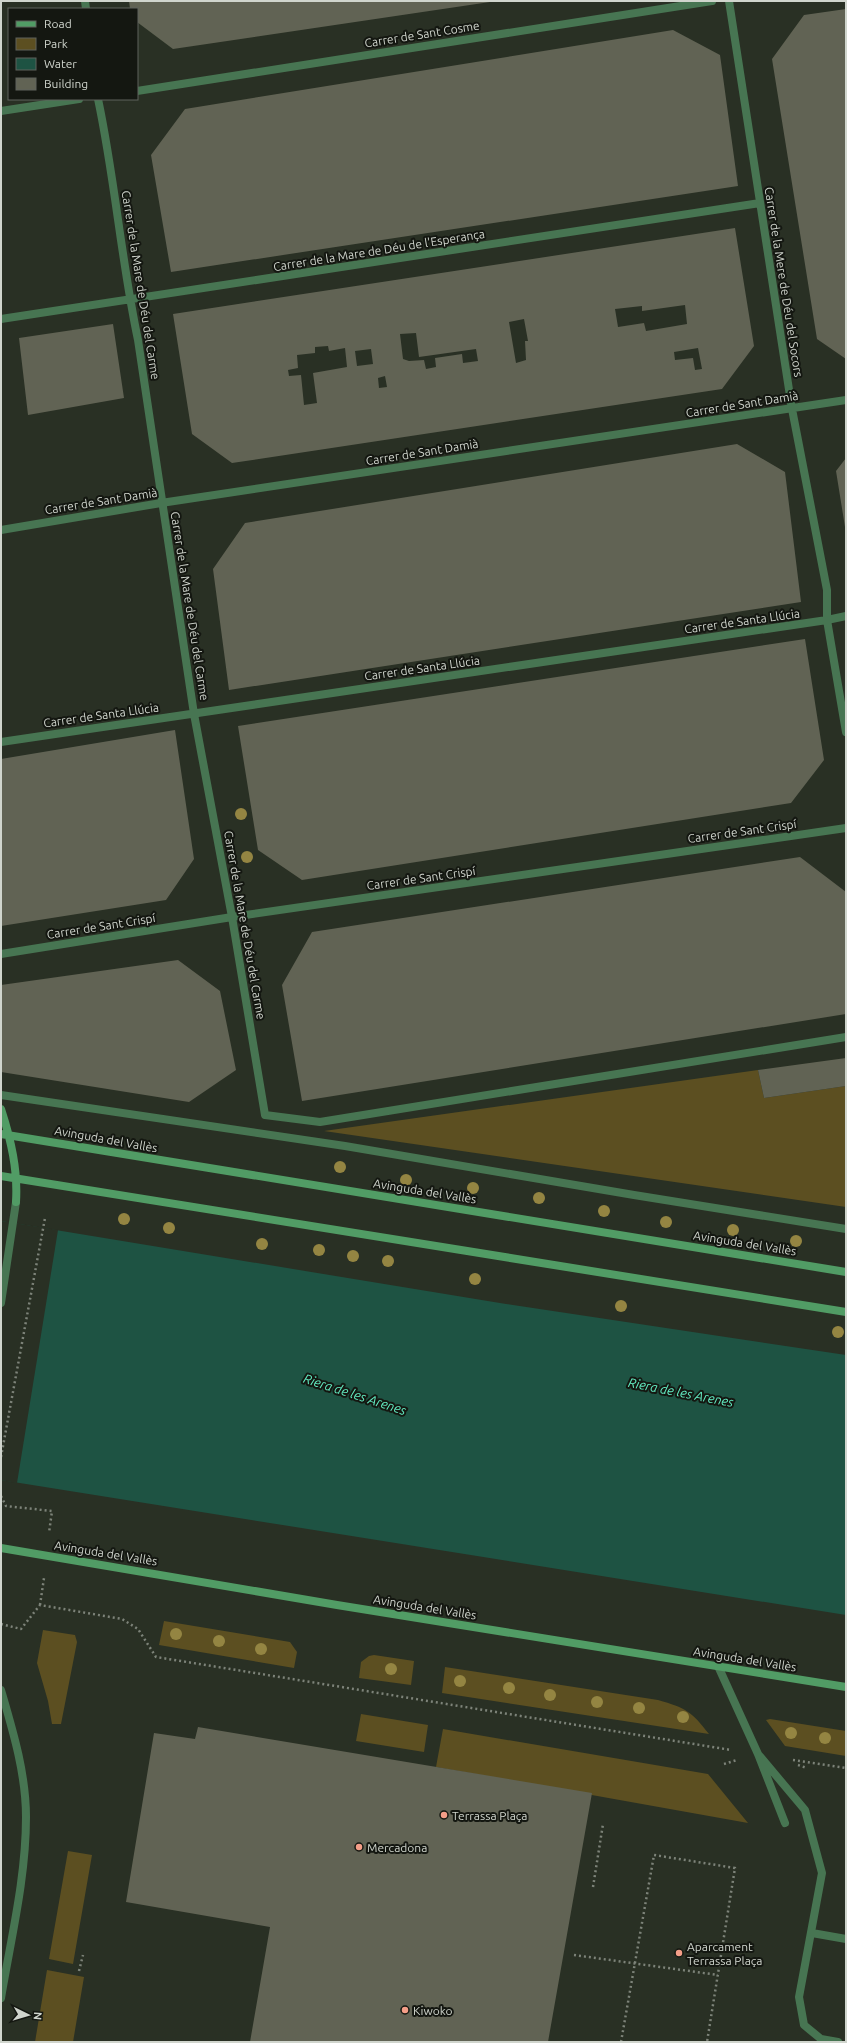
<svg xmlns="http://www.w3.org/2000/svg" width="847" height="2043" font-family="Ubuntu,sans-serif">
  <rect width="100%" height="100%" fill="#293024"/>
  <!-- green -->
  <path fill="#5c4f21" d="M758 1070 764 1098 846 1086V1207L324 1131Z
    M164 1621 290 1642 297 1652 294 1668 159 1645Z
    M43 1630 75 1635 77 1642 61 1724H52L48 1701 37 1663Z
    M374 1655 414 1661 411 1685 359 1678 361 1662 369 1656Z
    M445 1667 658 1700C686 1708 691 1711 709 1734L442 1693Z
    M361 1714 428 1725 424 1752 356 1741Z
    M770 1719 846 1731V1756L785 1746 766 1720Z
    M443 1729 708 1774 748 1823 436 1767Z
    M68 1851 92 1855 73 1964 49 1959Z
    M47 1970 84 1977 73 2042H35Z"/>
  <!-- water -->
  <path fill="#1e5343" d="M1 1221 506 1304 846 1355V1615L1 1480Z"/>
  <!-- pier -->
  <path fill="#293024" d="M1 1221 58 1230 17 1483 1 1480Z"/>
  <!-- building -->
  <path fill="#616354" fill-rule="evenodd" d="M129 1H490V2L173 49 137 22V9H130Z
    M846 9V359L817 339 772 59 804 15Z
    M673 30 720 55 738 186 171 272 151 155 185 109Z
    M735 228 754 346 722 389 232 463 192 434 173 314ZM685 305 687 324 646 331 644 323 618 327 615 309 642 306V311ZM524 319 528 341H525L526 360 516 363 509 322ZM416 333 419 357 476 349 478 361 463 363 462 354 435 358 436 367 426 369 424 360 409 361 403 359 400 334ZM328 346 329 351 345 348 347 367 313 373 317 403 304 405 301 375 289 376 288 370 298 368 297 355 315 353V347ZM698 348 702 369 695 370 693 358 675 360 674 352ZM371 349 373 364 357 366 355 351ZM385 376 387 387 379 388 378 378Z
    M113 324 124 398 28 415 19 338Z
    M737 444 785 472 801 602 229 690 213 569 245 523Z
    M846 458V527H845L836 471Z
    M805 639 824 760 791 803 302 880 258 850 238 726Z
    M175 730 194 859 166 900 1 926V759Z
    M800 857 846 892V1014L302 1101 282 985 312 932Z
    M178 960 220 991 236 1070 189 1102 1 1072V985Z
    M846 1058V1086L764 1098 758 1070Z
    M198 1727 592 1793 548 2042H250L270 1927 126 1902 154 1733 195 1739Z"/>
  <g fill="none" stroke-linecap="round" stroke-linejoin="round">
    <!-- path -->
    <path stroke="#7d8379" stroke-width="2.5" stroke-dasharray="2 3" stroke-linecap="butt" d="M1 1457 45 1218
      M1 1496 6 1506 52 1511 49 1533
      M40 1605 44 1578
      M1 1624 21 1629 40 1605 122 1619 138 1629 156 1657 731 1750
      M793 1760 846 1768
      M724 1764 737 1760
      M798 1765 807 1768
      M593 1887 603 1824
      M574 1955 718 1975
      M79 1971 83 1955
      M621 2042 654 1855 735 1868 707 2042"/>
    <!-- service -->
    <path stroke="#477552" stroke-width="8" d="M718 1666 758 1754 785 1823
      M758 1754 805 1810 822 1873 799 1997 804 2025 821 2039 838 2042
      M812 1933 846 1939"/>
    <!-- minor -->
    <path stroke="#477552" stroke-width="8" d="M85 1 86 9
      M729 1 792 409 827 590V620L846 732
      M137 91 712 1
      M98 99C115 179 121 260 138 340L194 714 232 917 265 1115 320 1122 846 1037
      M1 111 79 99
      M1 319 760 203
      M1 530 161 503 846 400
      M1 742 827 620 846 616
      M1 954 232 917 846 828
      M1 1095 345 1146 634 1195 846 1229
      M1 1303 16 1202
      M1 1690C13 1731 26 1774 26 1817 26 1878 11 1938 1 1998"/>
    <!-- secondary -->
    <path stroke="#519c65" stroke-width="8" d="M1 1109C11 1140 18 1170 16 1202
      M1 1134 846 1272
      M1 1176 846 1312
      M1 1548 337 1605 846 1687"/>
  </g>
  <!-- trees -->
  <g fill="#948542">
    <circle cx="241" cy="814" r="6"/>
    <circle cx="247" cy="857" r="6"/>
    <circle cx="340" cy="1167" r="6"/>
    <circle cx="406" cy="1180" r="6"/>
    <circle cx="473" cy="1188" r="6"/>
    <circle cx="539" cy="1198" r="6"/>
    <circle cx="604" cy="1211" r="6"/>
    <circle cx="124" cy="1219" r="6"/>
    <circle cx="666" cy="1222" r="6"/>
    <circle cx="169" cy="1228" r="6"/>
    <circle cx="733" cy="1230" r="6"/>
    <circle cx="796" cy="1241" r="6"/>
    <circle cx="262" cy="1244" r="6"/>
    <circle cx="319" cy="1250" r="6"/>
    <circle cx="353" cy="1256" r="6"/>
    <circle cx="388" cy="1261" r="6"/>
    <circle cx="475" cy="1279" r="6"/>
    <circle cx="621" cy="1306" r="6"/>
    <circle cx="838" cy="1332" r="6"/>
    <circle cx="176" cy="1634" r="6"/>
    <circle cx="219" cy="1641" r="6"/>
    <circle cx="261" cy="1649" r="6"/>
    <circle cx="391" cy="1669" r="6"/>
    <circle cx="460" cy="1681" r="6"/>
    <circle cx="509" cy="1688" r="6"/>
    <circle cx="550" cy="1695" r="6"/>
    <circle cx="597" cy="1702" r="6"/>
    <circle cx="639" cy="1708" r="6"/>
    <circle cx="683" cy="1717" r="6"/>
    <circle cx="791" cy="1733" r="6"/>
    <circle cx="825" cy="1738" r="6"/>
  </g>
  <!-- markers -->
  <g fill="#f49e88" stroke="#141711" stroke-width="1.5">
    <circle cx="444" cy="1815" r="4"/>
    <circle cx="359" cy="1847" r="4"/>
    <circle cx="679" cy="1953" r="4"/>
    <circle cx="405" cy="2010" r="4"/>
  </g>
  <g text-anchor="middle" dominant-baseline="central" stroke-width="4" stroke-linejoin="round" paint-order="stroke">
    <!-- street labels -->
    <g font-size="12" fill="#d0d5cd" stroke="#141711">
      <text transform="translate(422 34) rotate(-9)">Carrer de Sant Cosme</text>
      <text transform="translate(379 250) rotate(-9)">Carrer de la Mare de Déu de l'Esperança</text>
      <text transform="translate(784 282) rotate(81)">Carrer de la Mere de Déu del Socors</text>
      <text transform="translate(141 285) rotate(81)">Carrer de la Mare de Déu del Carme</text>
      <text transform="translate(742 404) rotate(-9)">Carrer de Sant Damià</text>
      <text transform="translate(422 452) rotate(-9)">Carrer de Sant Damià</text>
      <text transform="translate(101 501) rotate(-9)">Carrer de Sant Damià</text>
      <text transform="translate(190 606) rotate(81)">Carrer de la Mare de Déu del Carme</text>
      <text transform="translate(742 621) rotate(-8)">Carrer de Santa Llúcia</text>
      <text transform="translate(422 668) rotate(-8)">Carrer de Santa Llúcia</text>
      <text transform="translate(101 715) rotate(-8)">Carrer de Santa Llúcia</text>
      <text transform="translate(742 831) rotate(-8)">Carrer de Sant Crispí</text>
      <text transform="translate(421 878) rotate(-8)">Carrer de Sant Crispí</text>
      <text transform="translate(245 925) rotate(80)">Carrer de la Mare de Déu del Carme</text>
      <text transform="translate(101 926) rotate(-9)">Carrer de Sant Crispí</text>
      <text transform="translate(106 1139) rotate(10)">Avinguda del Vallès</text>
      <text transform="translate(425 1191) rotate(9)">Avinguda del Vallès</text>
      <text transform="translate(745 1243) rotate(9)">Avinguda del Vallès</text>
      <text transform="translate(106 1553) rotate(9)">Avinguda del Vallès</text>
      <text transform="translate(425 1607) rotate(9)">Avinguda del Vallès</text>
      <text transform="translate(745 1659) rotate(9)">Avinguda del Vallès</text>
    </g>
    <!-- poi labels -->
    <g font-size="12" fill="#d0d5cd" stroke="#141711" text-anchor="start">
      <text x="452" y="1815">Terrassa Plaça</text>
      <text x="367" y="1847">Mercadona</text>
      <text x="687" y="1946">Aparcament<tspan x="687" dy="14">Terrassa Plaça</tspan></text>
      <text x="413" y="2010">Kiwoko</text>
    </g>
    <!-- water labels -->
    <g font-size="13" font-style="italic" fill="#63edc3" stroke="#141711">
      <text transform="translate(681 1392) rotate(11)">Riera de les Arenes</text>
      <text transform="translate(355 1394) rotate(18)">Riera de les Arenes</text>
    </g>
  </g>
  <!-- border -->
  <rect width="847" height="2043" fill="none" stroke="#d0d5cd" stroke-width="4"/>
  <!-- legend -->
  <rect x="8" y="8" width="130" height="92" fill="#141711" stroke="#5f635c"/>
  <rect x="16" y="21" width="20" height="6" fill="#519c65" stroke="#5f635c"/>
  <text x="44" y="28" font-size="12" fill="#d0d5cd">Road</text>
  <rect x="16" y="38" width="20" height="12" fill="#5c4f21" stroke="#5f635c"/>
  <text x="44" y="48" font-size="12" fill="#d0d5cd">Park</text>
  <rect x="16" y="58" width="20" height="12" fill="#1e5343" stroke="#5f635c"/>
  <text x="44" y="68" font-size="12" fill="#d0d5cd">Water</text>
  <rect x="16" y="78" width="20" height="12" fill="#616354" stroke="#5f635c"/>
  <text x="44" y="88" font-size="12" fill="#d0d5cd">Building</text>
  <!-- north arrow -->
  <g transform="translate(28 2015) rotate(95)" stroke="#141711" stroke-width="3" paint-order="stroke">
  <path d="M0-3L7 15L0 10L-7 15Z" fill="#d0d5cd"/>
  <text y="-6" font-size="11" font-weight="bold" text-anchor="middle" fill="#d0d5cd">N</text>
  </g>
</svg>
